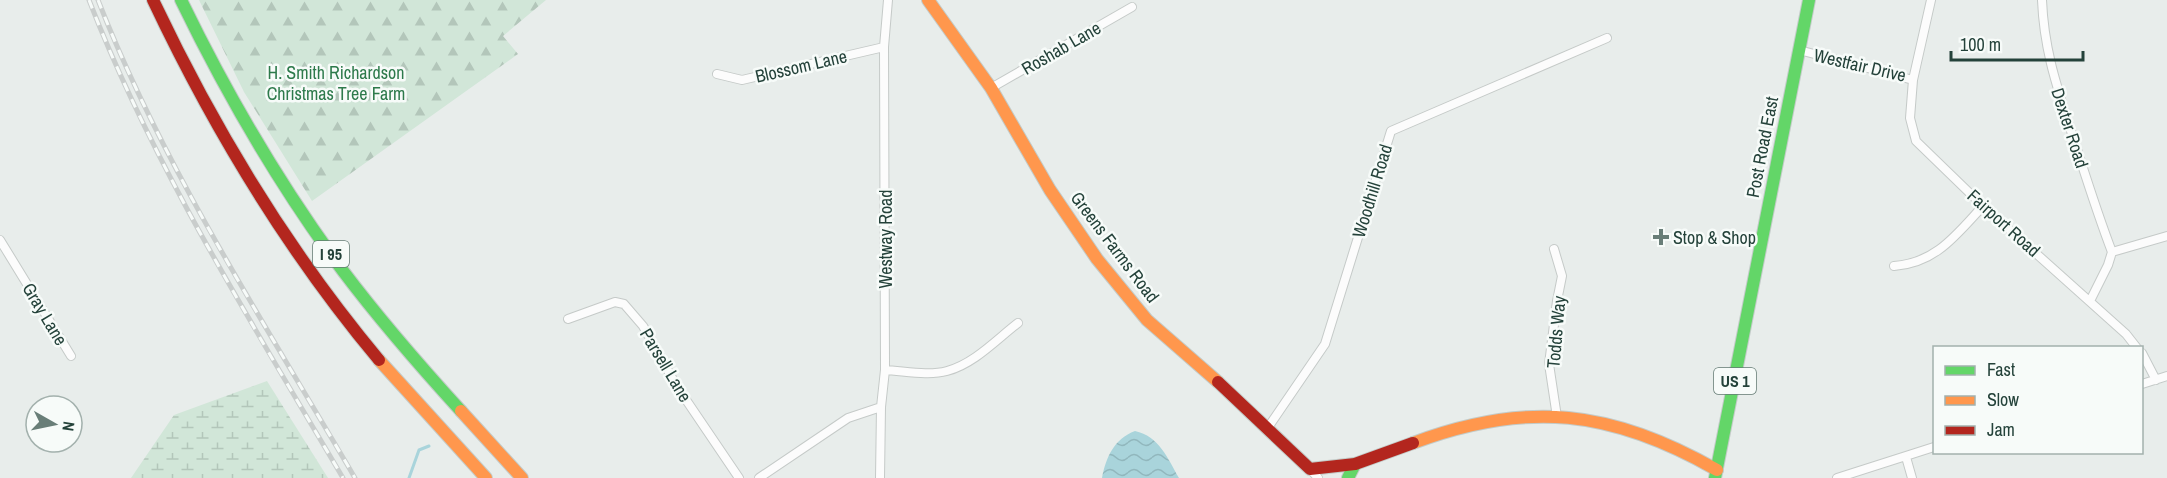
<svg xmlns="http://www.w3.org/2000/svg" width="2167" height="478" font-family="'Archivo Narrow',sans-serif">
  <defs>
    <pattern id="forest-firs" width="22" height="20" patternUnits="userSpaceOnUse" patternTransform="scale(1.5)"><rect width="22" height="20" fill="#d1e6d8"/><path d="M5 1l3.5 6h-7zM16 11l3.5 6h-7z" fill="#b3c6ba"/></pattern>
    <pattern id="wetland-marsh" width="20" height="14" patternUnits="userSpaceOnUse" patternTransform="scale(1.5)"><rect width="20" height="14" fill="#d1e6d8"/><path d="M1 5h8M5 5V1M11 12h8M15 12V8" fill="none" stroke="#b3c6ba"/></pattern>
    <pattern id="water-waves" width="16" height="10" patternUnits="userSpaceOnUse" patternTransform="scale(1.5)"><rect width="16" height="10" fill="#a9d4db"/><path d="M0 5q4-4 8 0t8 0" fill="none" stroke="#91b7bd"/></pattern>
  </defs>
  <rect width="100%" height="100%" fill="#e8edeb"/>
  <!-- forest -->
  <path fill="url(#forest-firs)" d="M199 0H546L503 36 518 54 312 201 244 92Z"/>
  <!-- wetland -->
  <path fill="url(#wetland-marsh)" d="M267 381 328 478H131L174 415Z"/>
  <!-- water -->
  <path fill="url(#water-waves)" d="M1135 431C1159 436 1168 459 1179 478H1102C1106 457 1114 439 1135 431Z"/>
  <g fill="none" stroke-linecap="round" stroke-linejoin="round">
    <!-- stream -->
    <path stroke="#a9d4db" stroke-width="3" d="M409 478 419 450 429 446"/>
    <defs>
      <path id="street" d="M1931 0 1913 80 1910 118 1916 141 1983 206 2126 334 2137 348
        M2042 0C2044 50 2057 87 2072 134 2085 174 2097 213 2112 252
        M1799 50 1913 80
        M717 74 742 80 884 47
        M991 88 1132 7
        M0 240 71 356
        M1554 249 1562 276 1557 301 1549 364 1557 417
        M1894 266C1936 263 1956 235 1983 206
        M2090 301 2108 265 2112 252 2167 236
        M568 319 615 302 624 304 643 326 676 385 739 478
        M2142 353 2156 380
        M885 370C905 371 928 376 947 371 974 364 997 339 1018 323
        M2142 384 2167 376
        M1267 429 1325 344 1391 131 1607 38
        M1906 457 1912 478
        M1310 469 1318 478
        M759 478 848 418 881 407
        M880 478 881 407 885 370 884 47 888 0
        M1837 478 1934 447"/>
      <path id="fast" d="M181 0C227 95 280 186 343 271 380 320 420 366 461 411
        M1348 478 1355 464
        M1715 478 1809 0"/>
      <path id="slow" d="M928 0 991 88 1050 190 1097 259 1147 320 1218 382
        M379 360 486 478
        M461 411 522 478
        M1413 443C1527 400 1612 410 1717 470"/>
      <path id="jam" d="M153 0C214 129 287 250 379 360
        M1218 382 1310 469 1355 464 1413 443"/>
    </defs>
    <!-- street casing -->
    <use href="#street" stroke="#c5cac8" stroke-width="10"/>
    <!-- fast casing -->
    <use href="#fast" stroke="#c3cbc8" stroke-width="14"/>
    <!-- slow casing -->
    <use href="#slow" stroke="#c3cbc8" stroke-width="14"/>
    <!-- jam casing -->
    <use href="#jam" stroke="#c3cbc8" stroke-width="14"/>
    <!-- street -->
    <use href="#street" stroke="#fcfcfc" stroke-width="8"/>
    <!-- fast -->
    <use href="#fast" stroke="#63d668" stroke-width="12"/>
    <!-- slow -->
    <use href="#slow" stroke="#ff974d" stroke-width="12"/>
    <!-- jam -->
    <use href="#jam" stroke="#b3261e" stroke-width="12"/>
    <defs>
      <path id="rail" d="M89 0C154 168 252 323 343 478
        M98 0C164 169 264 322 355 478"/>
    </defs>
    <!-- rail casing -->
    <use href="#rail" stroke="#c9cdcc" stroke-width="5"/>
    <!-- rail -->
    <use href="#rail" stroke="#f7fbf9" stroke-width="3" stroke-dasharray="9" stroke-linecap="butt"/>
  </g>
  <!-- markers -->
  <path fill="#697e78" stroke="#f7fbf9" stroke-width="2" d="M1658 228h6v6h6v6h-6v6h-6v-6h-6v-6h6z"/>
  <g text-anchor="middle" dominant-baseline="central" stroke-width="5" stroke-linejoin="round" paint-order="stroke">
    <!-- shield labels -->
    <g fill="#f7fbf9" stroke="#637a73" stroke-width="1.5">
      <rect x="313" y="241" width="36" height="26" rx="4.5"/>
      <rect x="1714" y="368" width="42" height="26" rx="4.5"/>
    </g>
    <g font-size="16" font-weight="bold" fill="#24423a">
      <text x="331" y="254">I 95</text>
      <text x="1735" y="381">US 1</text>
    </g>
    <!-- street labels -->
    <g font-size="18" fill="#24423a" stroke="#f7fbf9">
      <text transform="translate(1061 48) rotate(-30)">Roshab Lane</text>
      <text transform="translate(1860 65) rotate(13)">Westfair Drive</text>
      <text transform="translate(801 66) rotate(-13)">Blossom Lane</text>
      <text transform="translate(2070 128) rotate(72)">Dexter Road</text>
      <text transform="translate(1762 147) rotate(-79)">Post Road East</text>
      <text transform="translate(1372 191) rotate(-73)">Woodhill Road</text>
      <text transform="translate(2004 223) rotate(42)">Fairport Road</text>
      <text transform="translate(885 239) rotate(-90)">Westway Road</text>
      <text transform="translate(1115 247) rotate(53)">Greens Farms Road</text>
      <text transform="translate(45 314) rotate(59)">Gray Lane</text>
      <text transform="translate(1556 332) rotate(-85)">Todds Way</text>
      <text transform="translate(666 365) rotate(59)">Parsell Lane</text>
    </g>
    <!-- park labels -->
    <g font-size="18" fill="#2d7a4b" stroke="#f7fbf9">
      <text x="336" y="72">H. Smith Richardson<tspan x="336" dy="21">Christmas Tree Farm</tspan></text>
    </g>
    <!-- poi labels -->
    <g font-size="18" fill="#24423a" stroke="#f7fbf9" text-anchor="start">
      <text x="1673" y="237">Stop &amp; Shop</text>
    </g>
  </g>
  <!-- legend -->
  <rect x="1933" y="346" width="210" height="108" fill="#f7fbf9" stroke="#a3b1ad" stroke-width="1.5"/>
  <rect x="1945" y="366" width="30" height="9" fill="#63d668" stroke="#a3b1ad" stroke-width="1.5"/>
  <text x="1987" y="376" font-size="18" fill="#24423a">Fast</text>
  <rect x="1945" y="396" width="30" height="9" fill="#ff974d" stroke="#a3b1ad" stroke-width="1.5"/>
  <text x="1987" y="406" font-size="18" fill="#24423a">Slow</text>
  <rect x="1945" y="426" width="30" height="9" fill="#b3261e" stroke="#a3b1ad" stroke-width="1.5"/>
  <text x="1987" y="436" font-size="18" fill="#24423a">Jam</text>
  <!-- north arrow -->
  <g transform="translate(54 424) rotate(99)"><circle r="28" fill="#f7fbf9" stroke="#a3b1ad" stroke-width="1.5"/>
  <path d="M0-4.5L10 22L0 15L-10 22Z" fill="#697e78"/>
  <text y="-9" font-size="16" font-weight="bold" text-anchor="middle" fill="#24423a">N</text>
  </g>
  <!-- scale -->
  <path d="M1951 51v9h132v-9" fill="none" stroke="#24423a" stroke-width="3"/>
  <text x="1960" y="51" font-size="18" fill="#24423a" stroke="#f7fbf9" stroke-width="4.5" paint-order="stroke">100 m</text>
</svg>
